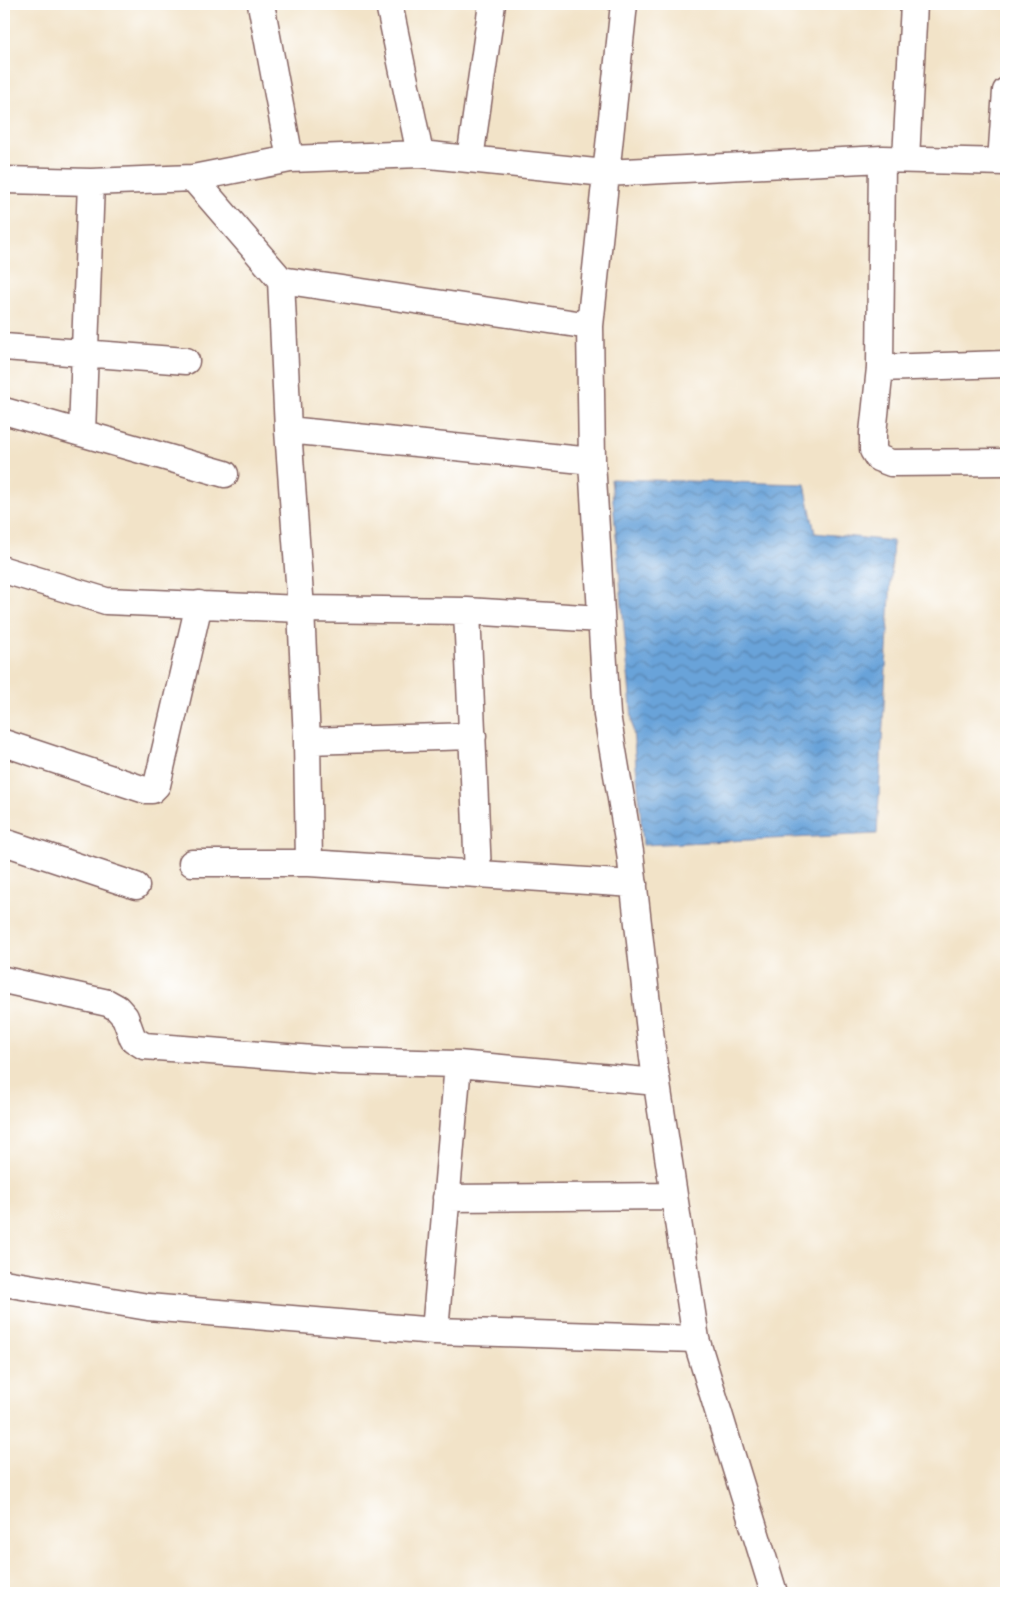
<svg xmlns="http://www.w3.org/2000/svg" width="1010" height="1597" font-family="'IM FELL Double Pica',serif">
  <defs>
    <pattern id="water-waves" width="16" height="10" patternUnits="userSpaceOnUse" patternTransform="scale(1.25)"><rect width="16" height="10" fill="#69a3d9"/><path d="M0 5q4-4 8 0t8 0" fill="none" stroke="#5884b0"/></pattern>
  </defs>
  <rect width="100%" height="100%" fill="#fff"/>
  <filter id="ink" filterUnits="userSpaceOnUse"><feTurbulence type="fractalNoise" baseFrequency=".02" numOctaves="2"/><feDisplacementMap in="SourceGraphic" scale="10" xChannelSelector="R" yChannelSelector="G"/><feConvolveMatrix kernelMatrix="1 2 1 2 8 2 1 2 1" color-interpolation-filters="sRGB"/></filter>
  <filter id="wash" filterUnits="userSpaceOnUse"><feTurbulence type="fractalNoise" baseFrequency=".0096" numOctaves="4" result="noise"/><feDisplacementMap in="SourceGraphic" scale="20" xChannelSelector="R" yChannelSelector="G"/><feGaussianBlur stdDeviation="1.12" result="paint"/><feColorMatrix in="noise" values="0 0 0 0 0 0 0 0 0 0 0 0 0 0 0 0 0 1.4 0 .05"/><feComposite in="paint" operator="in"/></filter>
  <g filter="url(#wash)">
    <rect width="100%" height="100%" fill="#f2e3c8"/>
    <!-- water -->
    <path fill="url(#water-waves)" stroke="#5a6182" d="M611 479 805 484 815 533 893 541 877 834 643 845Z"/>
  </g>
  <g filter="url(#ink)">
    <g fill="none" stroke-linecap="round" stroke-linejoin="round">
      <defs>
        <path id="minor" d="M261 4 290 159
          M389 4 420 154
          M624 4 590 326 592 461 607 715 630 852 653 1058 696 1339 774 1593
          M470 159 492 4
          M882 159 880 368 873 433V450L878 458 891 463 1006 462
          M906 159 914 4
          M1001 162 1006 91
          M193 178 281 280 288 430 301 609 307 741 309 863
          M4 180 91 182 193 178 290 159 420 154 605 173 882 159 1006 162
          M281 280 590 326
          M4 347 186 361
          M880 368 1006 364
          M4 411 225 474
          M288 430 592 461
          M82 433 91 182
          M4 570 106 601 301 609 467 611 601 619
          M467 611 478 874
          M307 741 473 736
          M4 743 145 790H152L157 785 199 604
          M4 842 136 886
          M192 863H309L634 884
          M4 980 108 1003 117 1008 125 1017 133 1039 144 1046 340 1061 458 1064 657 1082
          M446 1198 674 1196
          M4 1283 148 1307 435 1331 696 1339
          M435 1331 458 1064"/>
      </defs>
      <!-- minor casing -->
      <use href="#minor" stroke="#856462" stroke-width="29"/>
      <!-- minor -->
      <use href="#minor" stroke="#fff" stroke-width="26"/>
    </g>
  </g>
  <!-- margin -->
  <rect width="1010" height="1597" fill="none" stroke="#fff" stroke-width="20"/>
</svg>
